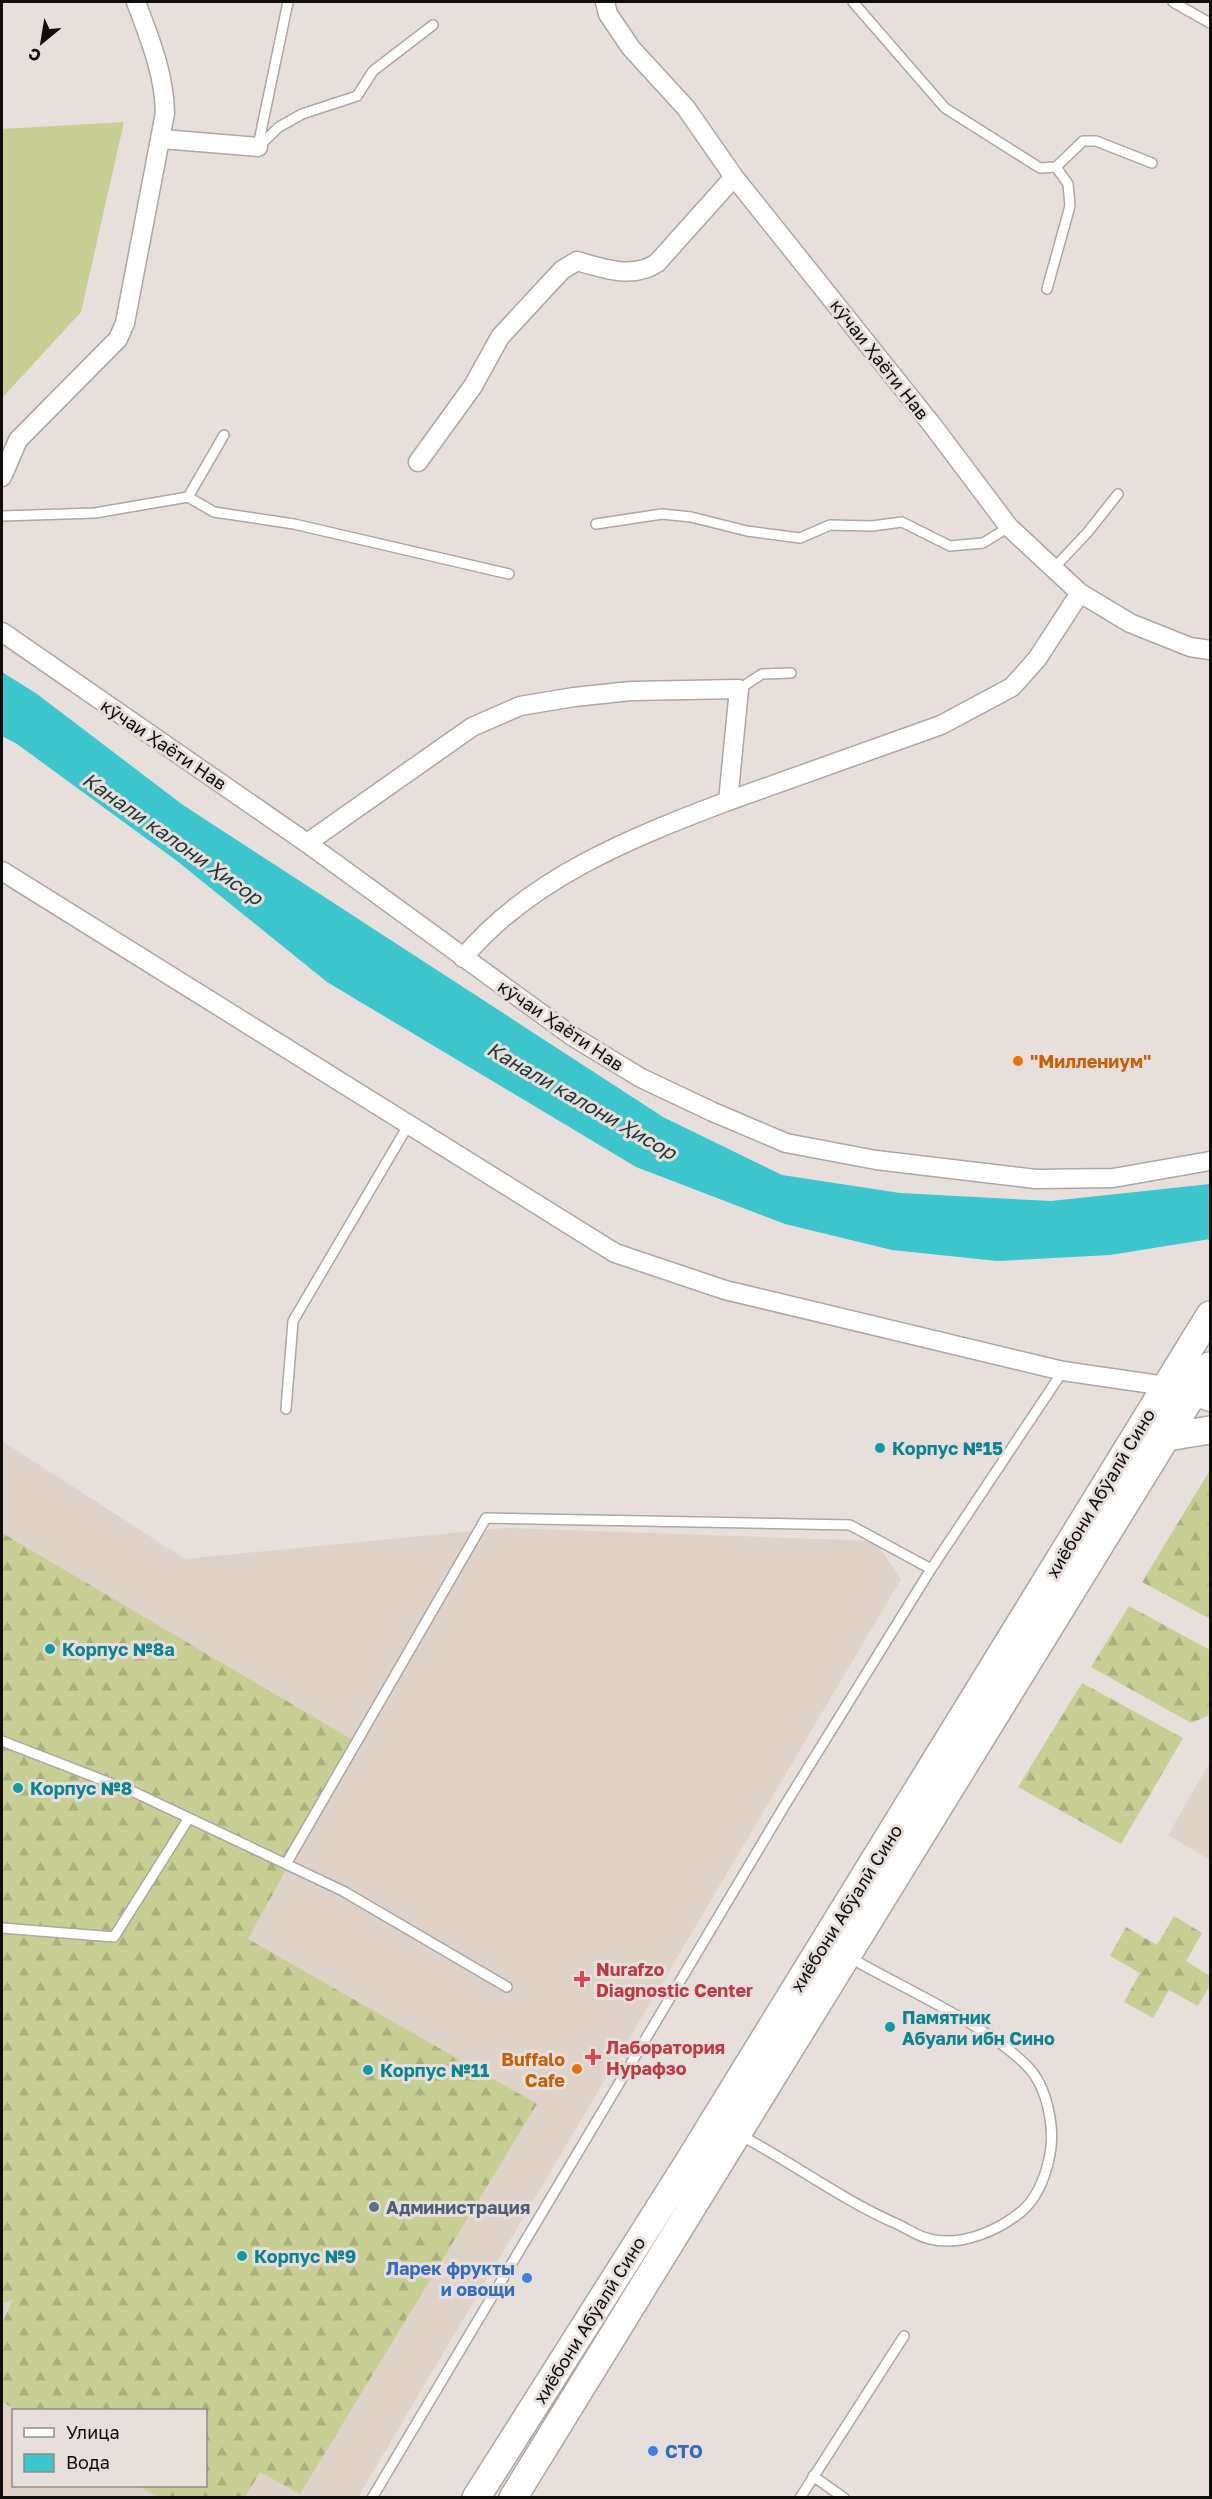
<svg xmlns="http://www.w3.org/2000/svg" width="1212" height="2499" font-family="'Golos Text',sans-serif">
  <defs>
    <pattern id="forest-firs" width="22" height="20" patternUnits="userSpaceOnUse" patternTransform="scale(1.5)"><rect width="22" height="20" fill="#c8cf94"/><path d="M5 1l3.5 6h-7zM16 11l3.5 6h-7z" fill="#abb17e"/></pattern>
  </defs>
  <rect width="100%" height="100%" fill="#e7dfdb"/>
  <!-- built -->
  <path fill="#dfd2c8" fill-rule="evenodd" d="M2 1441 185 1559 505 1528 875 1541 901 1579 358 2497H2ZM14 2410H206V2486H14Z
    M1210 1762V1860L1168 1835Z"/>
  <!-- grass -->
  <path fill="#c8cf94" d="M124 122 81 312 2 398V129Z"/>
  <!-- forest -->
  <path fill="url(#forest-firs)" d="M1210 1470V1619L1142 1582Z
    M2 1533 356 1742 248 1939 537 2104 300 2494 260 2472 245 2497H158L138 2486H206V2410H16L2 2402V2323L13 2300 2 2303Z
    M1129 1606 1210 1650V1715L1191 1723 1091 1667Z
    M1082 1683 1183 1738 1121 1844 1018 1787Z
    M1174 1916 1202 1933 1186 1961 1210 1976V1985L1198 2006 1169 1990 1153 2018 1124 2002 1140 1973 1110 1956 1126 1927 1157 1945Z"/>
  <!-- water -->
  <path fill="#3dc6ce" d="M2 672 37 694 183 805 663 1117 782 1175 900 1193 1051 1201 1210 1184V1239L1110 1255 997 1261 892 1250 785 1224 636 1167 327 982 177 861 17 744 2 736Z"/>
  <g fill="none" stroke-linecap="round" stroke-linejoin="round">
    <defs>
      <path id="service" d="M853 2 945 108 1040 168 1056 167 1083 141H1096L1152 163
        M1173 2 1210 23
        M258 146 288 2
        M258 147 279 127 302 114 357 96 373 71 433 25
        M1047 289 1070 206 1068 184 1056 167
        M188 497 214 512 294 524 509 574
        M2 516 95 513 188 497 224 435
        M596 524 662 514 691 517 747 531 800 538 830 525 872 526 902 522 950 546 983 543 1009 527
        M1053 569 1087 533 1118 494
        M739 689 762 674 791 673
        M286 1409 293 1321 409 1124
        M2 1741 136 1793 343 1891 507 1987
        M286 1864 486 1518 850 1525 931 1569
        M2 1928 114 1937 189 1818
        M740 2135C793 2163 842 2200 897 2224 908 2229 919 2237 930 2239 962 2247 999 2230 1022 2211 1037 2198 1045 2177 1049 2159 1056 2131 1048 2087 1027 2066 986 2024 902 1988 849 1957
        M813 2476 844 2498
        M372 2498 785 1805 931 1569 1063 1371
        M800 2498 904 2336"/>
      <path id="minor" d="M605 2 608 14 631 48 686 108 734 177 933 426 1009 527 1080 593 1130 623 1190 647 1210 650
        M162 139 258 147
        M418 462 473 386 500 337 562 270 577 261C604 269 633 279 657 263L734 177
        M2 477 18 440 118 339 125 323 165 113C164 73 150 39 136 2
        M2 632 307 843 572 1036 641 1078 713 1112 786 1143 876 1160 1036 1179 1113 1178 1210 1161
        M307 843 472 727 520 706 574 697 631 691 739 689 728 801 941 725 1012 687 1037 659 1080 593
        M2 871 615 1253 725 1290 1063 1371 1166 1386 1210 1402
        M463 958C529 878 633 837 728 801"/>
      <path id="secondary" d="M1167 1437 1210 1430
        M476 2498 688 2163 1210 1315
        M513 2498 1210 1366"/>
    </defs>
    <!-- service casing -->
    <use href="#service" stroke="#ada6a1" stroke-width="12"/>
    <!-- minor casing -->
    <use href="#minor" stroke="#ada6a1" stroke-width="21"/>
    <!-- secondary casing -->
    <use href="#secondary" stroke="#ada6a1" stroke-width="30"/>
    <!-- service -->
    <use href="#service" stroke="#fff" stroke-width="9"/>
    <!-- minor -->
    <use href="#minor" stroke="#fff" stroke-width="18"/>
    <!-- secondary -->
    <use href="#secondary" stroke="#fff" stroke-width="27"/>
  </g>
  <!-- markers -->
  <g fill="#e8710a" stroke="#e7dfdb" stroke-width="2">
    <circle cx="1018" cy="1061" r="6"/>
    <circle cx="577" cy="2069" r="6"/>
  </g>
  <g fill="#0f9aa8" stroke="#e7dfdb" stroke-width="2">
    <circle cx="880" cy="1448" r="6"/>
    <circle cx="50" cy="1649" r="6"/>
    <circle cx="18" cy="1788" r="6"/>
    <circle cx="890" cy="2027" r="6"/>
    <circle cx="368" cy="2070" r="6"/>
    <circle cx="242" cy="2256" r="6"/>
  </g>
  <g fill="#e0444e" stroke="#e7dfdb" stroke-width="2">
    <path d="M579 1970h6v6h6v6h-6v6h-6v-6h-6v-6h6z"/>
    <path d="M590 2048h6v6h6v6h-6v6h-6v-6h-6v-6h6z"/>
  </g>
  <circle fill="#5c6f8a" stroke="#e7dfdb" stroke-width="2" cx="374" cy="2207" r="6"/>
  <g fill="#3f7fe0" stroke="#e7dfdb" stroke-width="2">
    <circle cx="527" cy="2278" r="6"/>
    <circle cx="653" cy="2451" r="6"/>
  </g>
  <g text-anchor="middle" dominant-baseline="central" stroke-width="6" stroke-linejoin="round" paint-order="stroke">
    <!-- street labels -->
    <g font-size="18" fill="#100e0c" stroke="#e7dfdb">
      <text transform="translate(880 359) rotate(52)">кӯчаи Ҳаёти Нав</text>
      <text transform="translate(164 744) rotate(34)">кӯчаи Ҳаёти Нав</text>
      <text transform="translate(561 1025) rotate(34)">кӯчаи Ҳаёти Нав</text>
      <text transform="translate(1100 1493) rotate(-59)">хиёбони Абӯалӣ Сино</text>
      <text transform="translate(846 1908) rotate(-58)">хиёбони Абӯалӣ Сино</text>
      <text transform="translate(589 2320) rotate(-58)">хиёбони Абӯалӣ Сино</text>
    </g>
    <!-- food labels -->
    <g font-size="18" font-weight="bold" fill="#c56008" stroke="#e7dfdb" text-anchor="start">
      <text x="1030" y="1061">"Миллениум"</text>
      <text x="565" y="2059" text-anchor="end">Buffalo<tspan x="565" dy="21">Cafe</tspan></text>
    </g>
    <!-- culture labels -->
    <g font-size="18" font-weight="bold" fill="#0d838f" stroke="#e7dfdb" text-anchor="start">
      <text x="892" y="1448">Корпус №15</text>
      <text x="62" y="1649">Корпус №8а</text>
      <text x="30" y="1788">Корпус №8</text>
      <text x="902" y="2017">Памятник<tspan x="902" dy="21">Абуали ибн Сино</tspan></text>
      <text x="380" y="2070">Корпус №11</text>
      <text x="254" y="2256">Корпус №9</text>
    </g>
    <!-- health labels -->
    <g font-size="18" font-weight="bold" fill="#be3a42" stroke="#e7dfdb" text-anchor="start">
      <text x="596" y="1969">Nurafzo<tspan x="596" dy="21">Diagnostic Center</tspan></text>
      <text x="606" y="2047">Лаборатория<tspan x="606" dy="21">Нурафзо</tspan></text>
    </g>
    <!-- service labels -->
    <g font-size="18" font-weight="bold" fill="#4e5e75" stroke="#e7dfdb" text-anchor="start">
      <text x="386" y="2207">Администрация</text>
    </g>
    <!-- shop labels -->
    <g font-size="18" font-weight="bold" fill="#366cbe" stroke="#e7dfdb" text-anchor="end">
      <text x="515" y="2268">Ларек фрукты<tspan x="515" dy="21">и овощи</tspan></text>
      <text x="665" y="2451" text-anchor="start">СТО</text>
    </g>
    <!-- water labels -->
    <g font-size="20" font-style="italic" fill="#213839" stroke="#e7dfdb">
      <text transform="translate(173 838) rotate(35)">Канали калони Ҳисор</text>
      <text transform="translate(582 1100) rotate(30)">Канали калони Ҳисор</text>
    </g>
  </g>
  <!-- border -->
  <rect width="1212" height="2499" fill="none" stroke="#100e0c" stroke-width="6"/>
  <!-- legend -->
  <rect x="12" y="2409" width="195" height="78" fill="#e7dfdb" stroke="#918b88" stroke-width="1.5"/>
  <rect x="24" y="2428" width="30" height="9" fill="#ffffff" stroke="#918b88" stroke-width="1.5"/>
  <text x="66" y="2439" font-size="18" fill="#100e0c">Улица</text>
  <rect x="24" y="2454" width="30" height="18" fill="#3dc6ce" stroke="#918b88" stroke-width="1.5"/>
  <text x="66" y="2469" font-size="18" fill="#100e0c">Вода</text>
  <!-- north arrow -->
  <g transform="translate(42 42) rotate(210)" stroke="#e7dfdb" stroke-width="4.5" paint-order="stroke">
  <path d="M0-4.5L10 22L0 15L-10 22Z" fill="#100e0c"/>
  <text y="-9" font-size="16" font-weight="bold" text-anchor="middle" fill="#100e0c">С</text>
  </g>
</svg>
